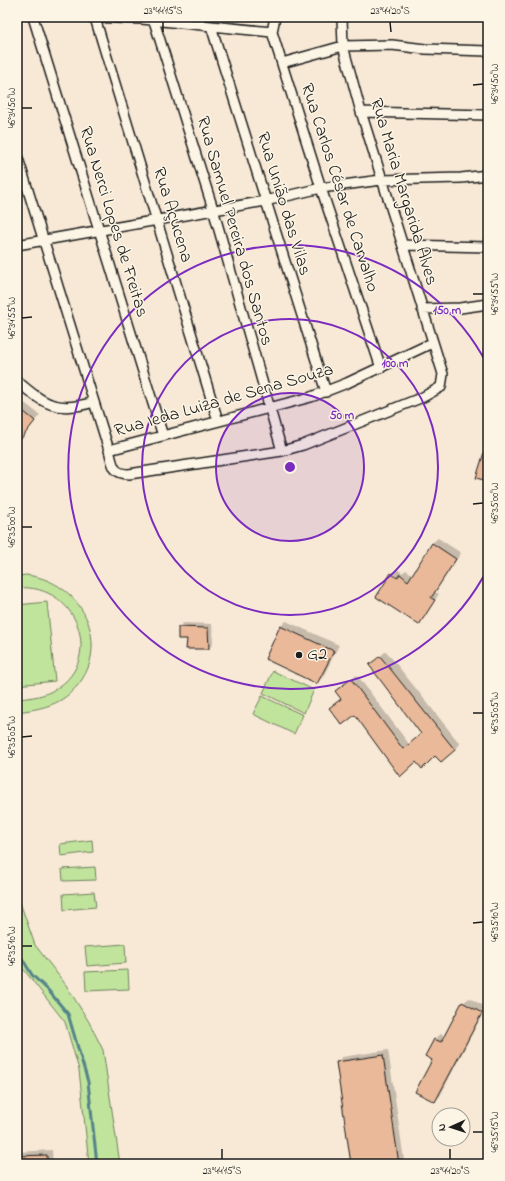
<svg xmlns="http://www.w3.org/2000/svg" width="505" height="1181" font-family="'Indie Flower',sans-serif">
  <rect width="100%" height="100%" fill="#f8e9d6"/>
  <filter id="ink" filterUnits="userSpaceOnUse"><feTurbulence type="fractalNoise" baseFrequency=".025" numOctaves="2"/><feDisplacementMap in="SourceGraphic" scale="8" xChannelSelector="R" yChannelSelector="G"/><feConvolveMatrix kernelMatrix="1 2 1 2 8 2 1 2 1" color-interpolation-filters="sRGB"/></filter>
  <g filter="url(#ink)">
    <!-- green -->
    <path fill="#c1e49d" stroke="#6e805c" d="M26 575C91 582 118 663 61 700 47 708 32 710 17 712V699C28 698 40 697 50 692 107 665 79 582 17 588V576Z
      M47 602 55 681 17 685V605Z
      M273 671 314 690 304 713 263 693Z
      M262 696 303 715 294 734 253 714Z
      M92 840 93 852 61 856 60 844Z
      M95 867 96 880 63 881 62 869Z
      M94 892 96 907 64 910 63 894Z
      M17 894 35 945 66 985 89 1022 103 1050 120 1164H89L79 1070 65 1022 17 961Z
      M125 944 126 963 87 966 85 947Z
      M128 970 129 989 86 991 85 972Z"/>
    <!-- shadow -->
    <path fill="#0003" d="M17 397 40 415 17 441Z
      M438 538 461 553 435 592 439 594 419 624 392 574 397 569 402 573 406 570 413 575 432 543Z
      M286 621 339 645 323 677 317 682 266 659 281 626Z
      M183 623 212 624 213 644 209 648H187L188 638 179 627Z
      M386 651 460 744 455 750 416 761 355 714 330 708 342 698 336 691 357 675 409 744 422 734 376 660Z
      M469 998 486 1007 440 1096 435 1101 433 1059 427 1056 435 1039 441 1034 446 1037 463 1003Z
      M388 1050 404 1160 400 1164H352L337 1062 342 1057Z
      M52 1150 53 1164H17V1152Z"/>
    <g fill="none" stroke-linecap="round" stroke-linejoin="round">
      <!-- stream -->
      <path stroke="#548489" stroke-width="3" d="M17 950 32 975 48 990 68 1014 88 1082 97 1164"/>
    </g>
    <!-- building -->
    <path fill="#e9b999" stroke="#1c1c1c" d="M17 406 35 421 17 444Z
      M486 446H488V481L476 478Z
      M432 543 456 559 431 598 435 600 419 625 376 597 391 573 397 578 400 574 408 581Z
      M280 626 334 651 317 684 265 659Z
      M178 627 208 628 209 649H186L187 639H178Z
      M380 656 455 750 441 762 435 756 422 769 416 762 400 777 355 715 342 725 329 708 341 699 335 691 351 679 403 749 421 734 369 665Z
      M462 1002 482 1013 435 1102 415 1092 432 1060 425 1056 434 1039 441 1042Z
      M383 1055 399 1164H351L336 1062Z
      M47 1155V1164H17V1156Z"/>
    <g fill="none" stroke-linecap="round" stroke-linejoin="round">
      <defs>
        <path id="street" d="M33 17 163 436
          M88 17 142 19 272 32
          M275 17 272 32 321 188 381 368
          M95 18 218 421
          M154 21 213 209 282 451
          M211 26 326 392
          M282 63 343 46 392 45 425 49 488 51
          M361 112 488 115
          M17 155 109 450 311 397 347 383 432 343
          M17 245 265 201 321 188 381 180 461 178 488 175
          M403 245 488 247
          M422 309 460 308 488 304
          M17 381C45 405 57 413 94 402
          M109 450C113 464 112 474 129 474L282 451 303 445 423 397 441 387 443 374 361 112 343 46 342 17"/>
      </defs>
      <!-- street casing -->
      <use href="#street" stroke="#1c1c1c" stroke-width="12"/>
      <!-- street -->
      <use href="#street" stroke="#fcf5e5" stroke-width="9"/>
    </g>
  </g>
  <!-- ticks -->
  <path fill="none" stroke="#1c1c1c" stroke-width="1.5" d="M163 22V32M390 22 391 32M473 85 483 84M22 108H32M473 294H483M22 318 32 317M473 504 483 503M22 527H32M473 713H483M22 737 32 736M473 923 483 922M22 946H32M473 1132H483M222 1149V1159M450 1149V1159"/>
  <!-- distance rings -->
  <circle cx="290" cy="467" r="74" fill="#7b2cbf" fill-opacity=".12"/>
  <g fill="none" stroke="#7b2cbf" stroke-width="2">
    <circle cx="290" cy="467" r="74"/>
    <circle cx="290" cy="467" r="148"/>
    <path d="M488 568A222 222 0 1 1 488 366"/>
  </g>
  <!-- markers -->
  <circle fill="#1c1c1c" stroke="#fcf5e5" stroke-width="1.5" cx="299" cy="655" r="4"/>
  <g text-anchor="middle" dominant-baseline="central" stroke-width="3" stroke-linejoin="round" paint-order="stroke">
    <!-- street labels -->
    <g font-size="18" fill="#1c1c1c" stroke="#fcf5e5">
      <text transform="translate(339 188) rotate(72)">Rua Carlos César de Carvalho</text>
      <text transform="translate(403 192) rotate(73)">Rua Maria Margarida Alves</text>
      <text transform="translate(283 204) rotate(73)">Rua União das Vilas</text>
      <text transform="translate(172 215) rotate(73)">Rua Açucena</text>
      <text transform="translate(113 222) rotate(73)">Rua Nerci Lopes de Freitas</text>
      <text transform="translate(234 231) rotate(74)">Rua Samuel Pereira dos Santos</text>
      <text transform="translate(224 401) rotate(-16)">Rua Ieda Luiza de Sena Souza</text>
    </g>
    <!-- poi labels -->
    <g font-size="18" fill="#1c1c1c" stroke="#fcf5e5" text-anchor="start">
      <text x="307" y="655">G2</text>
    </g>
  </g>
  <circle cx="290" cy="467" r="6" fill="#7b2cbf" stroke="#fcf5e5" stroke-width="2"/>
  <g font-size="12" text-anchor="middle" font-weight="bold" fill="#7b2cbf" stroke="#fcf5e5" stroke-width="3" stroke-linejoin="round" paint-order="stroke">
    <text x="447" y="314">150 m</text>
    <text x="395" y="367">100 m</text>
    <text x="342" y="419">50 m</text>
  </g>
  <!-- margin -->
  <rect width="505" height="1181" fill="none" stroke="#fcf5e5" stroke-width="44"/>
  <!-- north arrow -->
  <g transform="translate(451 1127) rotate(267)"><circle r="19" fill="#fcf5e5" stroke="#a29e95"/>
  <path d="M0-3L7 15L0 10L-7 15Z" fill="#1c1c1c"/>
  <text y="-6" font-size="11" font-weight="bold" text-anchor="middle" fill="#1c1c1c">N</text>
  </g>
  <rect x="22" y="22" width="461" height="1137" fill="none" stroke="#1c1c1c" stroke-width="1.5"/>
  <g font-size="10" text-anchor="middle" fill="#1c1c1c">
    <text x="163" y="14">23°44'15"S</text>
    <text x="390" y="14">23°44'20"S</text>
    <text transform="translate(494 84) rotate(-90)" y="4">46°34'50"W</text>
    <text transform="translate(11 108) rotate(-90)" y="4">46°34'50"W</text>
    <text transform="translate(494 294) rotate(-90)" y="4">46°34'55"W</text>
    <text transform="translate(11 318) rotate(-90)" y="4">46°34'55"W</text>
    <text transform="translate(494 503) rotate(-90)" y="4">46°35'00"W</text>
    <text transform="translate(11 527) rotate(-90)" y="4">46°35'00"W</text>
    <text transform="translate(494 713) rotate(-90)" y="4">46°35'05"W</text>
    <text transform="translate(11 737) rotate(-90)" y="4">46°35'05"W</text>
    <text transform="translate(494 922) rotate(-90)" y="4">46°35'10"W</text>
    <text transform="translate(11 946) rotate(-90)" y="4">46°35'10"W</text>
    <text transform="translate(494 1132) rotate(-90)" y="4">46°35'15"W</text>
    <text x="222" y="1174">23°44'15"S</text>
    <text x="450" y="1174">23°44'20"S</text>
  </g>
</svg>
